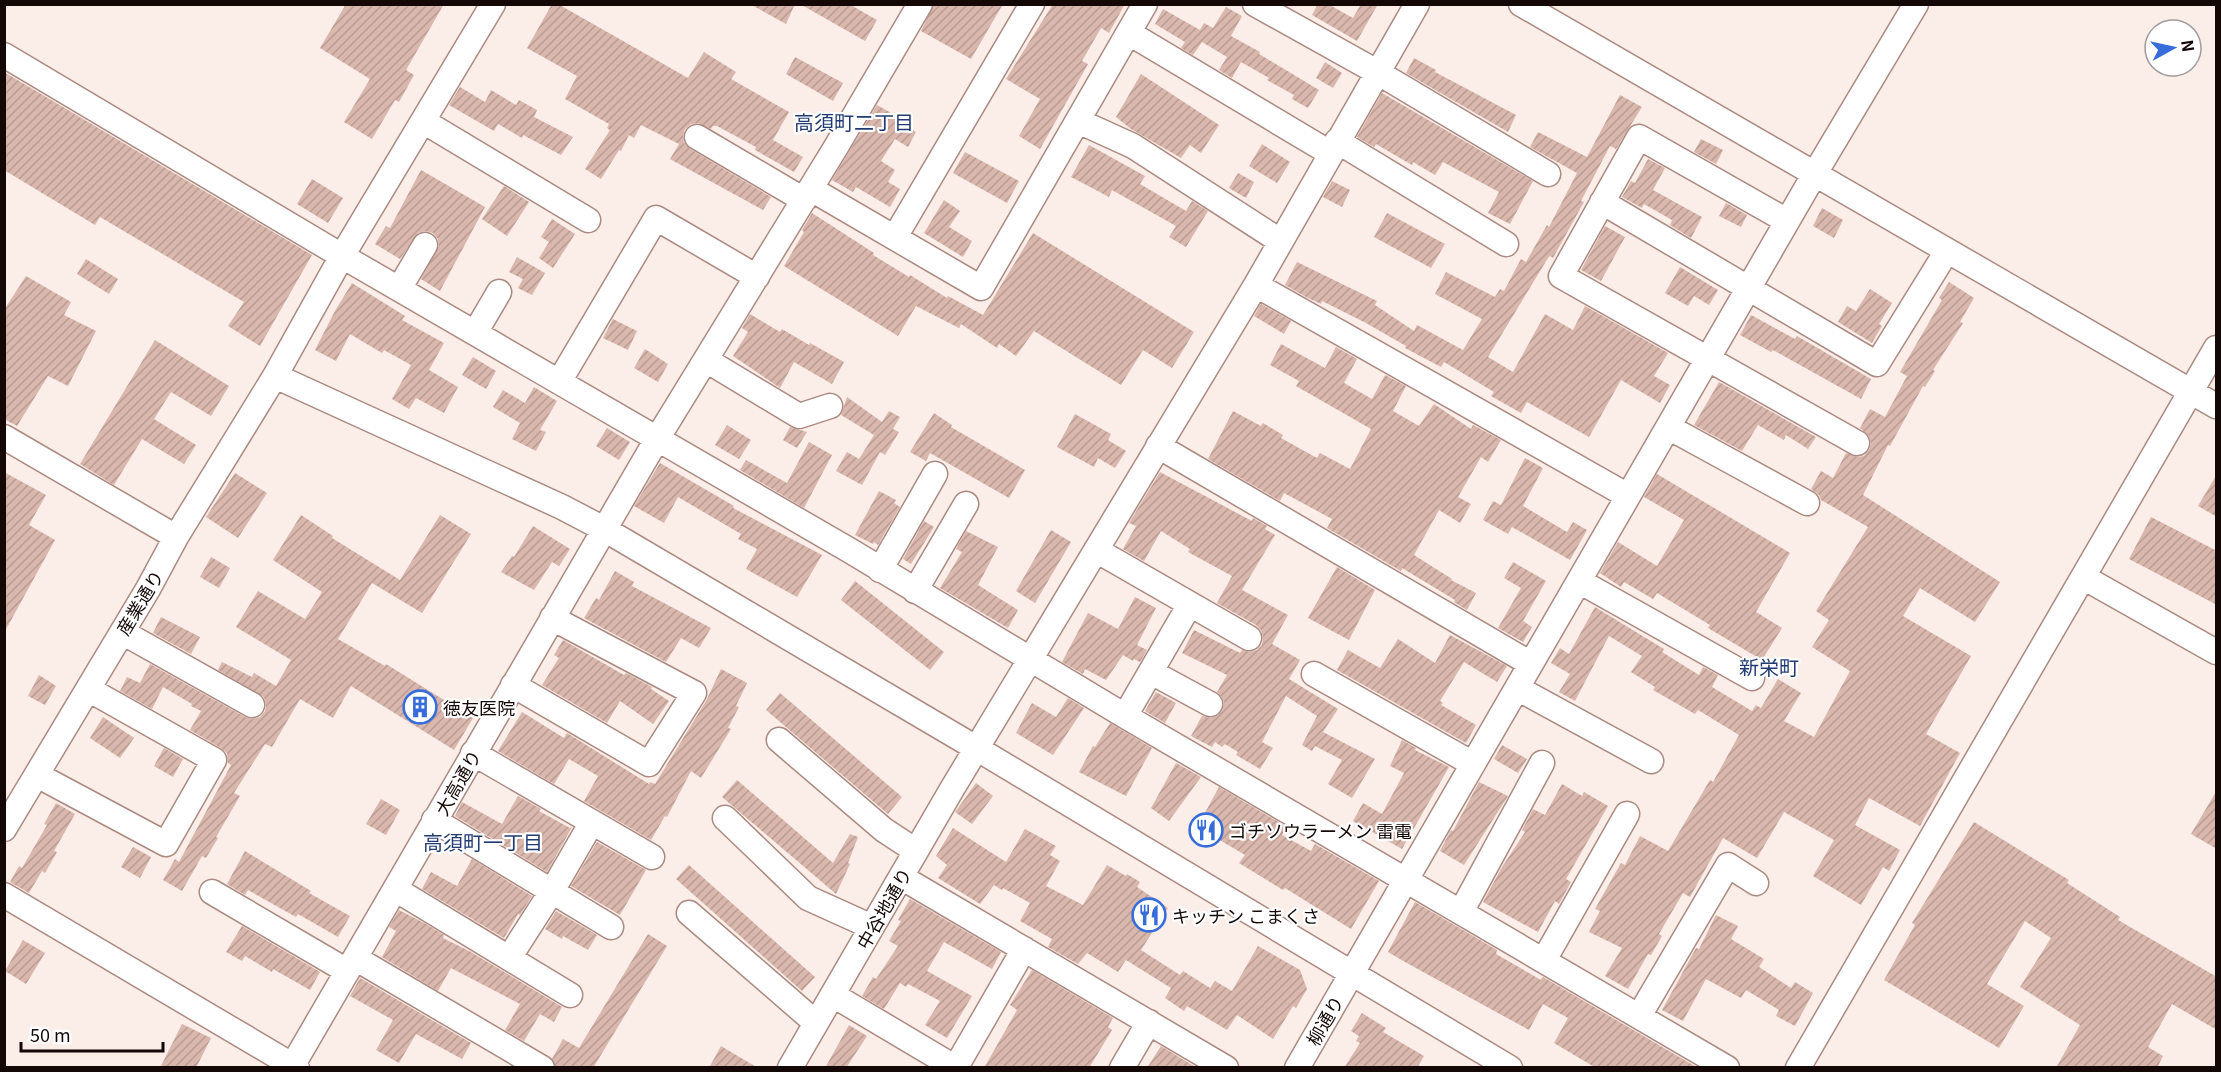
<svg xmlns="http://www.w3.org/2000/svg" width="2221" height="1072" font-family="Georgia,'Noto Sans JP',serif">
  <defs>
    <pattern id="building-hatch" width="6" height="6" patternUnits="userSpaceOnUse" patternTransform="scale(1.5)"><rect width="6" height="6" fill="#d9b7ad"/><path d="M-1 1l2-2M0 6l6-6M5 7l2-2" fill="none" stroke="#b99c93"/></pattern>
  </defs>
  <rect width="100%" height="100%" fill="#fbede8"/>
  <!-- building -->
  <path fill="url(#building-hatch)" d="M346 4H444L406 70 414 75 399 102 395 100 372 139 344 122 370 79 320 48Z
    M552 4H558L688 78 704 52 736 72 731 79 789 112 773 140 803 157 794 172 755 150 756 147 717 126H713L711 129 698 123 691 124 685 129 683 136 684 143 690 149 771 197 763 210 670 159 679 144 641 125 634 138 629 135 621 151 619 150 601 179 585 169 610 130 607 128 609 124 565 99 577 76 527 48Z
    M750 4H795L786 24Z
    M800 4H849L877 20 865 41Z
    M934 4H1003L971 59 921 31Z
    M1053 4H1125L1109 33 1101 28 1082 61 1088 64 1040 149 1019 136 1040 99 1006 79Z
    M1318 4H1328L1353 18 1361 4H1378L1357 41 1312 15Z
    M1226 7 1242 16 1231 36 1260 52 1259 54 1319 90 1308 108 1292 99 1294 95 1267 80 1269 78 1241 62 1232 78 1219 70 1227 57 1202 42 1193 55 1181 48 1185 42 1155 24 1163 9 1200 30 1204 23 1213 28Z
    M795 57 843 83 833 101 786 74Z
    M1414 58 1436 70 1435 72 1516 115 1508 132 1406 73Z
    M1325 62 1342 73 1333 88 1316 78Z
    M4 72 312 255 260 346 228 326 244 302 100 217 95 225 4 170Z
    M1141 74 1219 125 1201 153 1190 145 1181 158 1131 129 1116 117Z
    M460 87 485 102 491 90 516 105 519 100 537 110 534 117 573 137 561 155 523 135 522 138 498 124 494 131 449 105Z
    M1382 93 1533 181 1510 224 1488 213 1499 192 1443 162 1435 175 1413 162 1412 165 1376 144 1374 147 1357 137Z
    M1620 95 1642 107 1616 149 1610 146 1581 201 1584 202 1553 258 1550 256 1548 258 1488 357 1513 372 1545 314 1573 330 1585 306 1668 353 1654 376 1670 385 1660 403 1621 380 1589 437 1527 402 1521 413 1491 396 1494 392 1444 362 1441 367 1405 348 1406 346 1366 323 1322 301 1321 304 1306 297 1285 285 1297 262 1377 301 1375 305 1414 331 1417 325 1463 350 1482 319 1435 294 1446 272 1495 297 1500 289 1504 291 1521 259 1526 262 1547 225 1549 227 1577 173 1530 147 1538 132 1587 157Z
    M877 105 891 113 890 116 916 132 908 147 895 139 881 161 895 170 888 182 900 189 890 207 856 187 853 192 832 180Z
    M1701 139 1723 150 1716 164 1694 152Z
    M1262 144 1290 162 1277 183 1249 166Z
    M1089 145 1145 176 1140 184 1186 211 1192 201 1208 211 1186 247 1169 237 1176 226 1112 190 1109 197 1071 177Z
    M965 152 1019 181 1007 203 953 173Z
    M1648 159 1665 168 1653 190 1702 217 1691 238 1670 225 1672 220 1644 204 1642 208 1622 197 1631 181 1635 183Z
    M421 170 485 207 440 291 421 279 439 246 438 239 433 233 425 231 418 233 400 259 375 244 386 226 390 228Z
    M1238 173 1254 182 1246 198 1229 188Z
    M312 179 343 198 328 223 297 204Z
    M1332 181 1350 190 1342 207 1323 197Z
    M504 186 529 202 507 236 482 219Z
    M944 200 960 211 949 227 972 241 963 257 924 233Z
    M1726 203 1747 215 1741 227 1719 216Z
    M1822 208 1843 220 1834 238 1813 226Z
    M812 213 874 253 873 255 909 277 910 275 947 298 948 296 983 315 1033 233 1194 332 1172 368 1143 350 1121 385 1034 331 1016 356 999 344 997 348 961 324 959 328 916 306 898 336 784 266 804 232 802 230Z
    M1387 213 1445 244 1431 268 1374 237Z
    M552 219 575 234 553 268 539 258 549 242 541 237Z
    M1605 226 1625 237 1601 281 1581 270Z
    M517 257 545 273 532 295 518 288 523 279 509 272Z
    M86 259 118 279 109 294 77 274Z
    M1680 267 1718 290 1709 305 1694 296 1688 306 1665 293Z
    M26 276 71 302 64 315 96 331 68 386 48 376 17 426 4 419V310Z
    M1949 282 1974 298 1960 322 1963 323 1933 370 1935 371 1925 387 1923 386 1890 446 1888 445 1863 495 2000 582 1975 622 1920 588 1903 616 1971 656 1926 734 1960 753 1920 826 1869 798 1855 825 1900 850 1889 871 1883 867 1861 905 1813 876 1834 840 1784 812 1757 858 1723 838 1690 897 1683 893 1659 934 1662 936 1651 955 1648 954 1628 989 1605 976 1622 948 1589 932 1600 911 1595 909 1621 863 1625 865 1640 836 1668 851 1710 780 1713 782 1739 735 1698 710 1695 714 1653 690 1655 687 1631 672 1642 656 1609 636 1575 701 1559 692 1570 674 1551 663 1560 648 1569 654 1595 607 1664 649 1662 652 1699 675 1703 667 1718 675 1712 687 1752 711 1756 705 1761 708 1778 679 1801 693 1784 721 1814 737 1850 671 1812 647 1829 620 1816 611 1868 527 1821 500 1819 495 1811 489 1821 471 1833 478 1846 453 1858 457 1864 456 1869 450 1871 443 1869 436 1860 428 1870 409 1885 417 1907 376 1900 372 1942 300 1939 298Z
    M352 283 405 316 402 320 444 343 429 370 458 387 444 413 416 398 409 409 392 399 411 365 384 350 382 353 350 334 336 361 315 350 335 311Z
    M1870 289 1892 303 1879 324 1882 326 1872 343 1838 322 1847 306 1856 311Z
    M1261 304 1291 321 1284 334 1254 316Z
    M750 314 780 332 782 329 809 345 810 343 844 362 832 384 794 362 780 388 733 356 748 332 742 328Z
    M1751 315 1795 339 1797 336 1871 379 1861 399 1773 350 1771 352 1740 335Z
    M613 319 637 331 628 350 603 338Z
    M155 340 229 386 211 416 171 392 154 419 196 445 184 464 142 439 114 485 80 464Z
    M1281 344 1325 368 1336 347 1357 359 1344 383 1372 399 1385 375 1406 386 1393 411 1419 426 1434 404 1471 429 1473 425 1501 440 1488 462 1481 457 1458 497 1471 504 1460 523 1439 510 1414 555 1452 579 1451 580 1476 593 1467 610 1454 602 1455 600 1402 568 1401 571 1327 528 1332 519 1284 493 1280 501 1208 459 1233 411 1261 426 1263 423 1283 435 1281 438 1317 458 1320 453 1350 469 1371 429 1296 386 1299 381 1270 365Z
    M645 349 668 364 658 382 634 368Z
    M473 357 496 371 486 389 462 375Z
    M1719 382 1816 437 1808 449 1786 435 1784 440 1758 425 1742 451 1694 425Z
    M534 387 557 401 540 430 546 432 536 451 512 439 520 423 493 407 503 390 525 403Z
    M847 397 882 422 889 411 900 417 893 429 899 432 885 455 880 452 862 485 836 471 847 452 859 459 874 435 841 415Z
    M934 413 952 425 951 427 1025 470 1009 498 930 453 926 461 910 452Z
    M1075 414 1111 434 1108 440 1126 451 1115 468 1098 458 1094 467 1057 447Z
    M727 425 751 440 739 459 715 445Z
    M790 427 807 432 797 448 783 440Z
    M607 428 630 442 619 460 596 446Z
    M809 442 832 455 804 508 740 470 746 460 787 483Z
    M1525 458 1543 468 1523 506 1567 532 1573 522 1587 530 1570 560 1512 527 1508 534 1483 520 1493 501 1501 505Z
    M660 463 734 506 733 508 822 555 797 597 746 569 757 549 738 539 741 534 678 497 664 523 634 506Z
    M4 472 46 495 29 525 55 540 4 633Z
    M1160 472 1252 521 1253 518 1267 526 1265 529 1275 535 1242 590 1288 615 1272 644 1300 660 1289 679 1338 709 1323 732 1375 759 1352 798 1328 784 1342 760 1315 746 1312 751 1302 745 1317 716 1286 696 1262 742 1273 748 1260 769 1236 755 1238 752 1225 744 1222 747 1215 742 1212 747 1191 736 1202 716 1211 718 1217 716 1222 711 1224 703 1222 697 1217 692 1227 675 1182 653 1194 630 1240 653 1242 650 1250 652 1257 650 1262 645 1263 637 1261 630 1256 625 1217 603 1232 576 1188 552 1190 549 1161 531 1144 561 1123 549 1136 526 1129 523Z
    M235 473 267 493 238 538 206 517Z
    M1657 474 1790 553 1756 612 1782 628 1762 660 1708 628 1710 625 1657 593 1653 599 1624 582 1621 587 1600 573 1618 542 1657 566 1684 520 1644 497Z
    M2217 474V517L2198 506Z
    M879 491 896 500 894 503 900 507 878 545 874 542 873 544 855 535Z
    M301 515 333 536 332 538 400 580 440 515 471 534 422 613 372 583 338 639 385 666 386 664 473 718 454 750 351 686 333 718 300 699 272 747 265 744 234 793 240 796 216 837 218 838 206 858 202 856 182 891 163 880 175 859 179 862 231 765 228 763 227 753 221 748 190 730 201 711 191 706 192 704 163 687 152 709 120 691 127 677 140 683 150 664 245 717 253 719 260 717 265 711 266 705 264 697 218 670 222 662 252 677 254 673 276 686 291 660 236 627 258 591 305 619 322 592 273 560Z
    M2151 517 2217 551V605L2129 559Z
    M924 521 934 527 911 564 903 559Z
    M533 526 570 549 559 566 552 562 534 590 501 572 512 556 514 557Z
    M1051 530 1071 542 1035 603 1016 591Z
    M966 531 998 547 978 585 1018 610 1008 628 940 588 962 552 956 549Z
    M211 557 230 568 219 588 200 577Z
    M1513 562 1546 581 1523 621 1532 627 1523 642 1498 628 1521 588 1504 578Z
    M1337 567 1375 590 1349 640 1308 618Z
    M615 571 634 582 632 586 711 628 699 648 681 638 666 662 584 618 596 598 599 600Z
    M855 581 944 652 930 670 841 600Z
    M1135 597 1156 608 1137 645 1147 650 1140 662 1134 659 1133 661 1123 655 1106 680 1085 669 1083 674 1062 662 1088 613 1118 629Z
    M161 617 200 637 191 654 153 633Z
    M1450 635 1507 666 1497 682 1464 662 1440 701 1443 703 1441 705 1476 725 1466 743 1337 670 1348 650 1380 668 1398 639 1435 663Z
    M563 640 624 675 626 673 652 687 651 689 669 701 653 724 620 701 607 723 542 685 559 658 554 655Z
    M721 669 747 683 736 706 739 707 728 728 731 729 701 778 691 771 667 817 665 816 651 840 584 801 598 776 569 759 554 784 498 751 522 712 564 738 567 733 649 784 650 782 655 784 706 701Z
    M39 675 56 686 45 705 28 696Z
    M1156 692 1176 703 1165 723 1145 711Z
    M780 693 902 797 888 814 766 710Z
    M1068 698 1084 708 1053 755 1016 733 1032 703 1056 717Z
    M103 717 134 738 120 758 90 738Z
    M1110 723 1152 748 1126 796 1079 772 1093 746 1095 747Z
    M1402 740 1416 748 1415 750 1449 767 1402 849 1353 821 1363 803 1382 814 1404 773 1390 766Z
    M1502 745 1527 759 1518 773 1494 759Z
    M164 748 183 759 173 777 154 766Z
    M1176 763 1201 777 1169 821 1151 808Z
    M737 780 833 863 850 834 858 837 848 863 850 864 836 894 722 797Z
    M1479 782 1508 796 1464 865 1440 851 1451 830 1453 831Z
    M976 783 993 796 972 824 955 812Z
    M1562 784 1582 796 1584 792 1608 806 1566 879 1571 882 1559 904 1555 901 1538 932 1483 902 1502 867 1525 832 1522 830 1533 809 1545 815Z
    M1219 787 1287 827 1282 835 1311 851 1315 844 1379 881 1351 929 1285 888 1283 890 1239 863 1245 855 1213 836 1209 844 1193 835Z
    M2217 790V849L2191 834Z
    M518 796 541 809 539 811 570 828 572 827 547 872 455 816 462 802 502 824Z
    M381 799 400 810 386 835 366 824Z
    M56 803 75 814 54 851 57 852 45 873 42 871 29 893 10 882 19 866 22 868 47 825 44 824Z
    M1974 822 2069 880 2067 883 2120 917 2118 920 2217 977V1030L2172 1004 2148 1047 2163 1056 2157 1068H2056L2080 1025 2020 987 2051 938 2025 921 1987 984 2024 1006 1999 1048 1884 980 1915 925 1912 923Z
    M953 828 1006 862 1025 829 1056 846 1050 855 1060 861 1046 886 1083 905 1107 865 1126 876 1127 874 1140 882 1137 887 1168 908 1141 950 1180 975 1183 971 1210 988 1215 981 1232 991 1258 946 1300 970 1307 989 1296 1008 1293 1006 1273 1039 1237 1015 1227 1030 1187 1006 1184 1011 1165 998 1171 988 1126 960 1118 972 1087 953 1078 964 1048 947 1052 939 1020 921 1030 903 1003 888 1002 890 994 885 980 904 938 878 947 865 936 856Z
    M597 842 646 870 620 915 571 886Z
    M133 847 151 857 140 878 121 867Z
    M245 851 311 891 309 893 350 916 338 937 298 914 296 917 248 890 245 895 227 884Z
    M472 859 532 896 520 915 518 914 504 938 422 889 431 872 457 886Z
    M689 865 815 977 802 991 676 879Z
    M910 899 1001 952 992 969 944 942 927 971 972 996 947 1038 925 1025 940 1001 908 984 906 987 900 983 884 1009 862 996 873 977 876 979 898 946 889 941 901 921 898 920Z
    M1415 902 1497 950 1496 954 1541 980 1543 977 1698 1068H1596L1554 1043 1568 1018 1543 1004 1529 1030 1405 962 1388 952Z
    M399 910 426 924 444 935 443 938 471 952 562 1007 554 1022 540 1014 524 1041 505 1030 520 1004 451 968 438 991 382 957 396 931 389 927Z
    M556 911 597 935 588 950 563 936 562 939 545 929Z
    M1716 915 1738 926 1731 939 1764 959 1759 967 1791 988 1795 982 1813 993 1795 1026 1776 1016 1779 1010 1746 990 1741 998 1706 979 1683 1021 1662 1010 1696 948 1699 949Z
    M242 926 320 972 310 990 273 969 272 972 245 956 242 961 226 952Z
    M648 934 667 946 593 1068H556L552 1059 563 1039 579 1048Z
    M23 940 45 953 26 984 5 971Z
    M1032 970 1113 1018 1108 1027 1112 1030 1089 1068H984L1017 1010 1010 1005Z
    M360 978 471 1043 462 1059 416 1034 399 1063 376 1050 393 1020 350 996Z
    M1362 1013 1386 1028 1383 1032 1424 1056 1417 1068H1344L1360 1043 1356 1041 1359 1036 1351 1031Z
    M182 1024 211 1038 196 1068H160Z
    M849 1025 867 1036 846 1068H825Z
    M721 1046 758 1068H709Z
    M1161 1046 1197 1068H1147Z"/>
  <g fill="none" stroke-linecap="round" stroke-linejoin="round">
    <defs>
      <path id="minor" d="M1255 4 1377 72 1548 174
        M1521 4 2216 406
        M1129 33 1330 153
        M4 55 342 256 849 550 1125 716 1727 1068
        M423 121 588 220
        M1078 121 1133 146 1280 241
        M697 137 804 200
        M1337 141 1506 244
        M811 189 981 288 1145 4
        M1602 202 1877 364 1947 251
        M1787 221 1639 137 1561 276 1857 443
        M895 237 1032 4
        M1256 285 1628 496
        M399 289 425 245
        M475 333 499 292
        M706 360 799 416 830 406
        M275 376 562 507 604 529 976 748 1510 1068
        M559 382 656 218 757 277
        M1668 427 1807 503
        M4 437 176 537
        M1158 446 1531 664
        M1096 550 1249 638
        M880 570 935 474
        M2083 577 2216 652
        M1579 581 1752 678
        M915 591 966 504
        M122 632 252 705
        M1151 672 1210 704
        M1314 674 1473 764
        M513 685 649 764 694 693 552 618
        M1517 688 1651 761
        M1125 716 1190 604
        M779 740 884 830 916 851
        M473 753 652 857
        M37 775 166 844 214 760 88 689
        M725 818 808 898 872 927
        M434 820 611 927
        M4 829 148 589 176 537 275 376 342 256 493 4
        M901 877 1226 1068
        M395 889 570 995
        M212 892 347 971
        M4 895 297 1068
        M1461 912 1542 763
        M689 913 816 1023
        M355 958 542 1068
        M509 958 552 891 592 822
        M1544 960 1627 814
        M833 995 956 1068
        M1639 1016 1728 865 1756 883
        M956 1067 1024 949
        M291 1068 657 439 836 147 920 4
        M790 1068 952 789 1256 285 1417 4
        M1122 1068 1149 1022
        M1297 1068 1814 175 1916 4
        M1798 1068 2216 348"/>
    </defs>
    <!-- minor casing -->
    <use href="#minor" stroke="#ab8a81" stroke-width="27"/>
    <!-- minor -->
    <use href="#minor" stroke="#fff" stroke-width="24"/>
  </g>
  <!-- icons -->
  <defs>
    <symbol id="building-ring" viewBox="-11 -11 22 22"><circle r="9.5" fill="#fff" stroke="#376cdb" stroke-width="1.5"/><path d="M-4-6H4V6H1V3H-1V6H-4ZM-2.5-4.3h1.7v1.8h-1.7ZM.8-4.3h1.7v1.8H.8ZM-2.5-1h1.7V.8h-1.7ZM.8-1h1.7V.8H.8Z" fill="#376cdb"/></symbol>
    <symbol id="restaurant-ring" viewBox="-11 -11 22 22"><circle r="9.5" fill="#fff" stroke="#376cdb" stroke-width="1.5"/><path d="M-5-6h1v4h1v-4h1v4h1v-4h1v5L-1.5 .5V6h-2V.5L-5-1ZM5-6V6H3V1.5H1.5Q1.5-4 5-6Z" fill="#376cdb"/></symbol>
  </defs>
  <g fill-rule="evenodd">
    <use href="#building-ring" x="401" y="688" width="38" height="38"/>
    <use href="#restaurant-ring" x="1187" y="811" width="38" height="38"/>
    <use href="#restaurant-ring" x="1130" y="896" width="38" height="38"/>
  </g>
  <g text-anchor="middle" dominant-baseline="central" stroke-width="4.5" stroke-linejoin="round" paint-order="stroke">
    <!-- street labels -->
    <g font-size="18" fill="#130806" stroke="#fff">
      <text transform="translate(139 602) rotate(-59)">産業通り</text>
      <text transform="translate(457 782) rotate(-60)">大高通り</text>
      <text transform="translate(883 908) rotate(-60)">中谷地通り</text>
      <text transform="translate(1324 1020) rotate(-60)">柳通り</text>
    </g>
    <!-- poi labels -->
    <g font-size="18" fill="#130806" stroke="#fff" text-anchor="start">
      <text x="443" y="707">徳友医院</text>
      <text x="1229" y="830">ゴチソウラーメン 雷電</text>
      <text x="1172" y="915">キッチン こまくさ</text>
    </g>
    <!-- neighbourhood labels -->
    <g font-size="20" fill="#213b72" stroke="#fff">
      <text x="854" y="121">高須町二丁目</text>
      <text x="1769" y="666">新栄町</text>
      <text x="483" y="841">高須町一丁目</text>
    </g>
  </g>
  <!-- border -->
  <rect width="2221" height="1072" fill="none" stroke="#130806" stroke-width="12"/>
  <!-- north arrow -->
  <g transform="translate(2173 48) rotate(82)"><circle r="28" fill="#ffffff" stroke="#a19c9b" stroke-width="1.5"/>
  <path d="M0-4.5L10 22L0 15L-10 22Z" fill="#376cdb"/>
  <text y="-9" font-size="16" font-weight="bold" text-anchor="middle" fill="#130806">N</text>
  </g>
  <!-- scale -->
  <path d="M21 1042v9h142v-9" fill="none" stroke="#130806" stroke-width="3"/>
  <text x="30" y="1042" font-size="18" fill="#130806" stroke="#ffffff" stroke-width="4.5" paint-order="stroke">50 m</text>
</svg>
